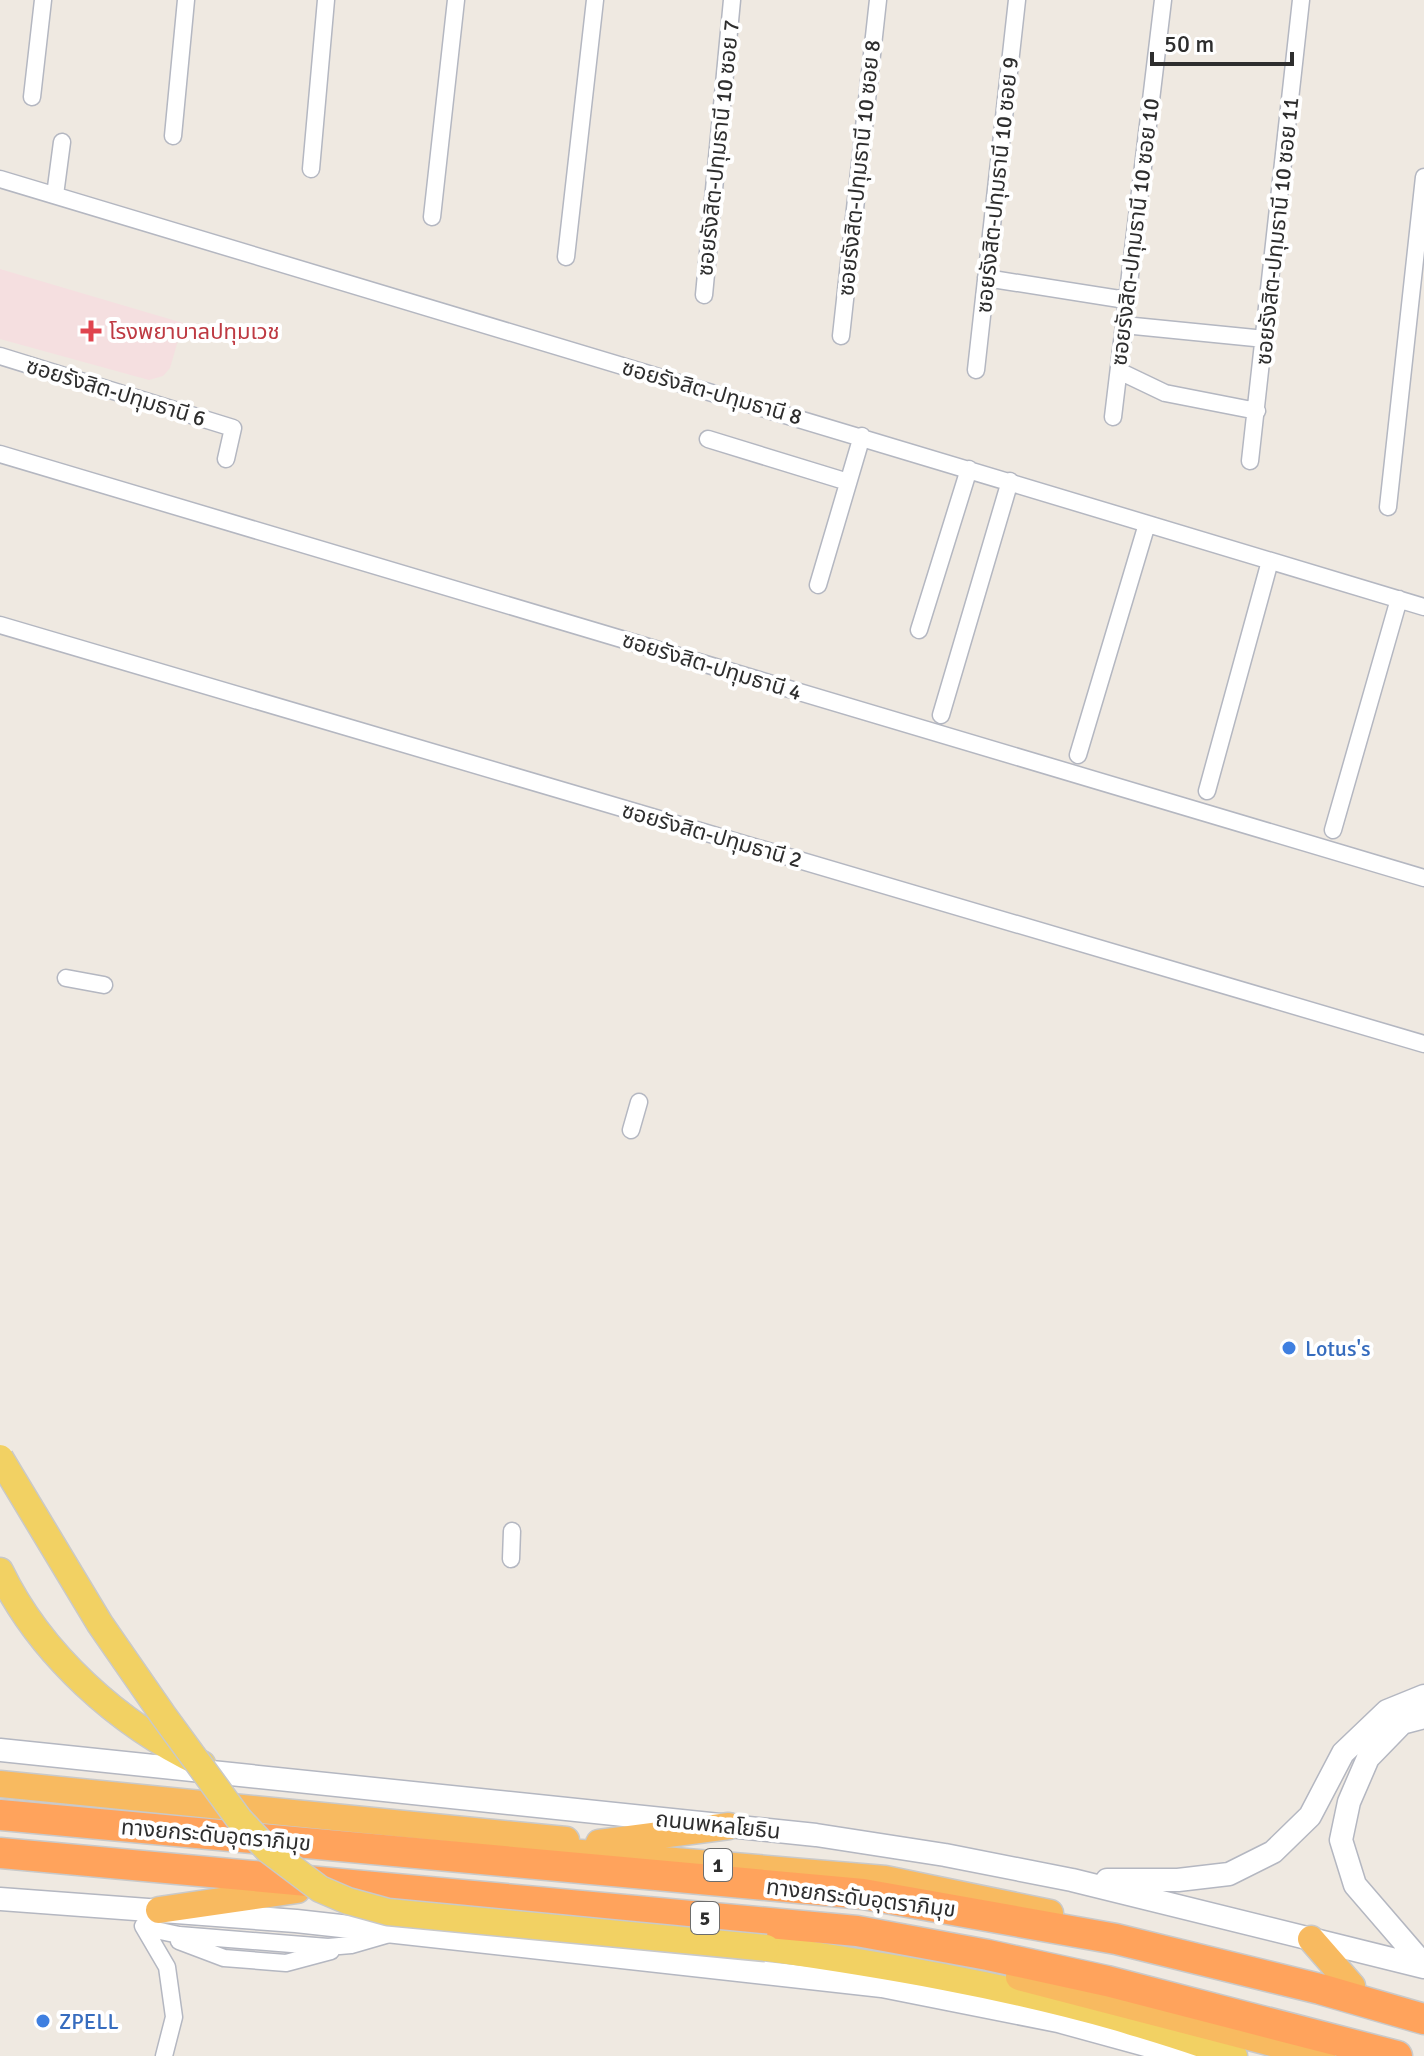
<svg xmlns="http://www.w3.org/2000/svg" width="1424" height="2056" font-family="Signika,'Noto Sans Thai',sans-serif">
  <rect width="100%" height="100%" fill="#efe9e1"/>
  <!-- medical -->
  <path fill="#f5dfe0" d="M0 269 183 323 170 368 163 376 149 380 0 339Z"/>
  <g fill="none" stroke-linecap="round" stroke-linejoin="round">
    <defs>
      <path id="minor" d="M32 97 43 0
        M173 136 186 0
        M311 169 326 0
        M0 179 1424 607
        M55 195 62 142
        M432 217 456 0
        M566 257 595 0
        M986 278 1126 300
        M704 295 732 0
        M1124 325 1265 339
        M841 336 878 0
        M0 356 233 428 226 459
        M976 370 1017 0
        M1119 371 1165 393 1257 411
        M1113 417 1163 0
        M708 439 848 482
        M0 454 1424 878
        M1250 461 1301 0
        M1388 507 1424 177
        M818 585 862 436
        M0 625 1424 1044
        M919 630 969 469
        M941 715 1010 481
        M1078 755 1147 524
        M1207 791 1270 561
        M1333 830 1399 599
        M66 978 104 985
        M631 1130 639 1102
        M511 1559 512 1531
        M143 1926 167 1967 174 2017 164 2056
        M146 1928 179 1935 328 1947 351 1945 389 1934
        M179 1941 224 1958 286 1963 331 1951"/>
      <path id="secondary" d="M1424 1717 1402 1723 1368 1758 1349 1802 1341 1840 1355 1885 1424 1965
        M0 1750 816 1835 945 1855 1072 1880 1424 1967
        M1107 1880H1178L1229 1874 1273 1852 1310 1816 1343 1753 1387 1711 1424 1696
        M0 1899 296 1921 882 1986 1058 2021 1186 2056"/>
      <path id="primary" d="M0 1571C40 1654 119 1725 202 1764
        M766 1948C885 1965 1003 1985 1119 2018 1158 2030 1197 2041 1234 2056"/>
      <path id="trunk" d="M0 1784 566 1840
        M599 1843 729 1826
        M546 1850 885 1879 1050 1913
        M159 1910 297 1890
        M1311 1939 1352 1986
        M1019 1977 1322 2056"/>
      <path id="motorway" d="M0 1815 863 1894 1116 1939 1320 1989 1424 2019
        M0 1853 857 1931 988 1955 1107 1981 1397 2056"/>
    </defs>
    <!-- minor casing -->
    <use href="#minor" stroke="#b4b7c1" stroke-width="19"/>
    <!-- secondary casing -->
    <use href="#secondary" stroke="#b4b7c1" stroke-width="25"/>
    <!-- primary casing -->
    <use href="#primary" stroke="#c9c9c9" stroke-width="29"/>
    <!-- trunk casing -->
    <use href="#trunk" stroke="#c9c9c9" stroke-width="29"/>
    <!-- motorway casing -->
    <use href="#motorway" stroke="#c9c9c9" stroke-width="33"/>
    <!-- minor -->
    <use href="#minor" stroke="#fff" stroke-width="16"/>
    <!-- secondary -->
    <use href="#secondary" stroke="#fff" stroke-width="22"/>
    <!-- primary -->
    <use href="#primary" stroke="#f2d163" stroke-width="26"/>
    <!-- trunk -->
    <use href="#trunk" stroke="#f8ba60" stroke-width="26"/>
    <!-- motorway -->
    <use href="#motorway" stroke="#ffa35c" stroke-width="30"/>
    <defs>
      <path id="primary-bridge" d="M0 1458 100 1624 163 1715 239 1819 267 1849 320 1889 348 1901 388 1912 766 1948"/>
    </defs>
    <!-- primary-bridge casing -->
    <use href="#primary-bridge" stroke="#c9c9c9" stroke-width="29" stroke-linecap="butt"/>
    <!-- primary-bridge -->
    <use href="#primary-bridge" stroke="#f2d163" stroke-width="26"/>
  </g>
  <!-- markers -->
  <path fill="#e0444e" stroke="#fff" stroke-width="3" d="M87 319h8v8h8v8h-8v8h-8v-8h-8v-8h8z"/>
  <g fill="#3f7fe0" stroke="#fff" stroke-width="3">
    <circle cx="1289" cy="1348" r="8"/>
    <circle cx="43" cy="2021" r="8"/>
  </g>
  <g text-anchor="middle" dominant-baseline="central" stroke-width="8" stroke-linejoin="round" paint-order="stroke">
    <!-- shield labels -->
    <g fill="#fff" stroke="#6d6d6d" stroke-width="2">
      <rect x="704" y="1849" width="28" height="32" rx="6"/>
      <rect x="691" y="1902" width="28" height="32" rx="6"/>
    </g>
    <g font-size="20" font-weight="bold" fill="#2e2e2e">
      <text x="718" y="1865">1</text>
      <text x="705" y="1918">5</text>
    </g>
    <!-- street labels -->
    <g font-size="22" fill="#2e2e2e" stroke="#fff">
      <text transform="translate(718 148) rotate(-84)">ซอยรังสิต-ปทุมธานี 10 ซอย 7</text>
      <text transform="translate(859 168) rotate(-84)">ซอยรังสิต-ปทุมธานี 10 ซอย 8</text>
      <text transform="translate(997 185) rotate(-84)">ซอยรังสิต-ปทุมธานี 10 ซอย 9</text>
      <text transform="translate(1277 231) rotate(-84)">ซอยรังสิต-ปทุมธานี 10 ซอย 11</text>
      <text transform="translate(1135 232) rotate(-83)">ซอยรังสิต-ปทุมธานี 10 ซอย 10</text>
      <text transform="translate(116 392) rotate(17)">ซอยรังสิต-ปทุมธานี 6</text>
      <text transform="translate(712 392) rotate(16)">ซอยรังสิต-ปทุมธานี 8</text>
      <text transform="translate(712 666) rotate(17)">ซอยรังสิต-ปทุมธานี 4</text>
      <text transform="translate(712 835) rotate(16)">ซอยรังสิต-ปทุมธานี 2</text>
      <text transform="translate(718 1825) rotate(6)">ถนนพหลโยธิน</text>
      <text transform="translate(216 1835) rotate(5)">ทางยกระดับอุตราภิมุข</text>
      <text transform="translate(861 1898) rotate(7)">ทางยกระดับอุตราภิมุข</text>
    </g>
    <!-- health labels -->
    <g font-size="22" fill="#be3a42" stroke="#fff" text-anchor="start">
      <text x="109" y="331">โรงพยาบาลปทุมเวช</text>
    </g>
    <!-- shop labels -->
    <g font-size="22" fill="#366cbe" stroke="#fff" text-anchor="start">
      <text x="1305" y="1348">Lotus's</text>
      <text x="59" y="2021">ZPELL</text>
    </g>
  </g>
  <!-- scale -->
  <path d="M1152 52v12h140v-12" fill="none" stroke="#2e2e2e" stroke-width="4"/>
  <text x="1164" y="52" font-size="24" fill="#2e2e2e" stroke="#ffffff" stroke-width="6" paint-order="stroke">50 m</text>
</svg>
